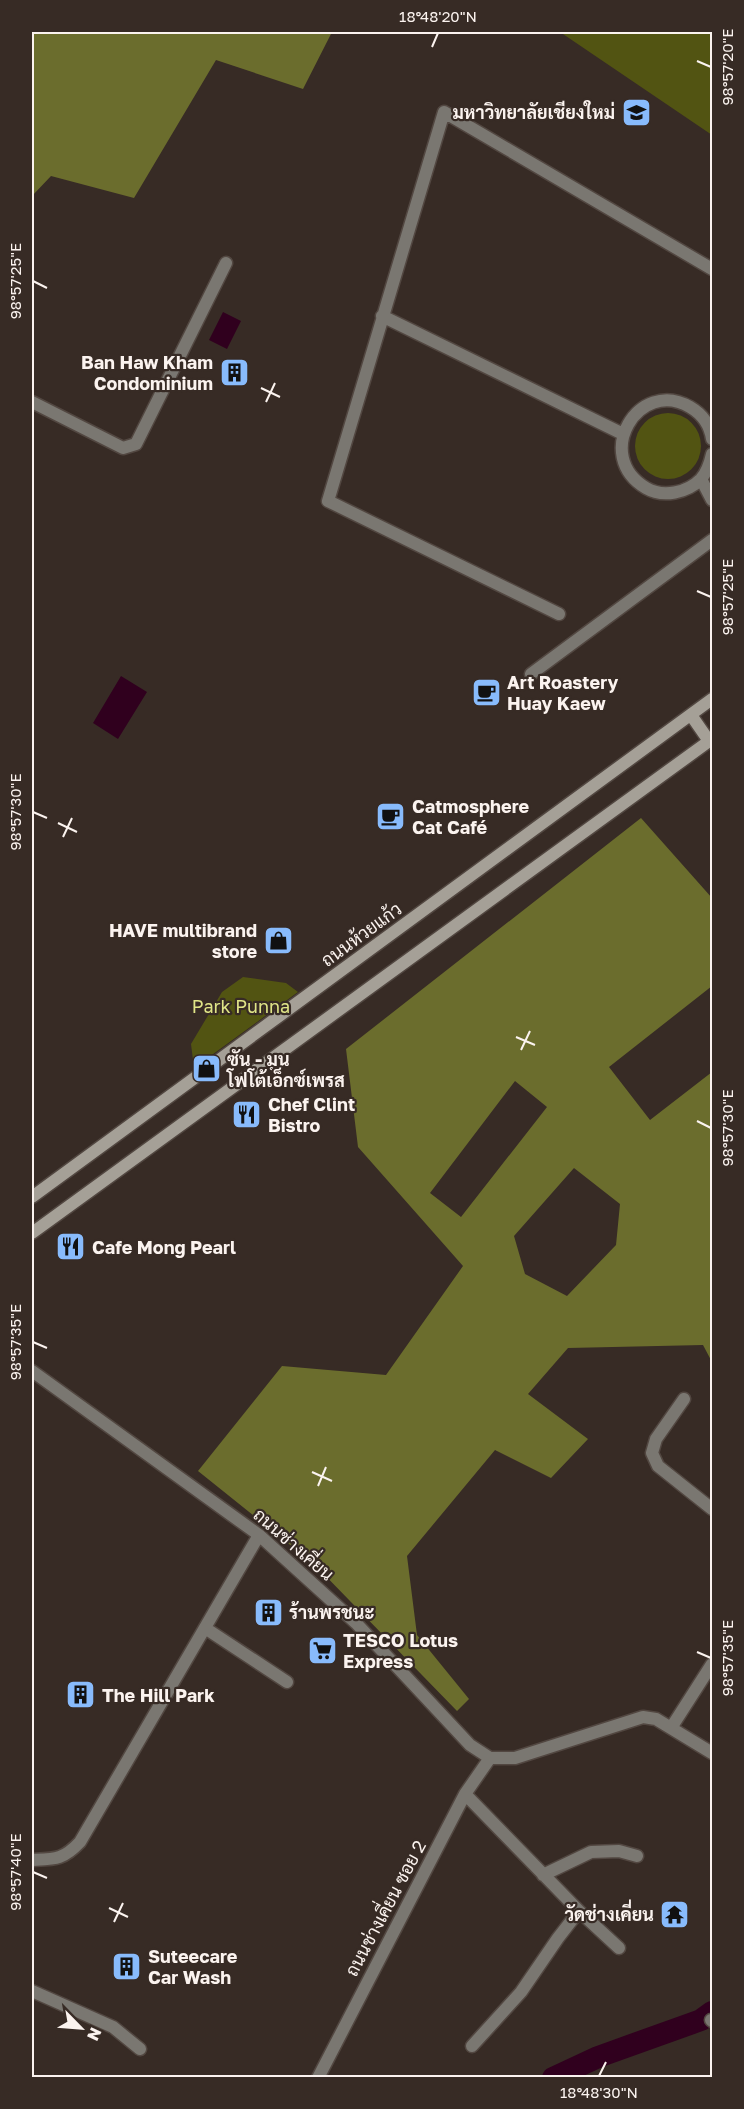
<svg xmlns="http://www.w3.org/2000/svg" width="744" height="2109" font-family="'Golos Text',Sarabun,sans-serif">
  <rect width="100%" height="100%" fill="#372b25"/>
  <!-- green -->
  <path fill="#525412" d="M560 32H712V135Z
    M635 446a33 33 0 1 1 66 0a33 33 0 1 1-66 0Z
    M243 977 286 983 298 992 194 1068 191 1044 222 992Z"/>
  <!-- forest -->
  <path fill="#6b6d2d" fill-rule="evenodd" d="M32 32H332L303 89 216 60 134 198 51 176 32 196Z
    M641 818 712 898V986L609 1067 650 1120 712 1072V1362L703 1345 568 1348 528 1394 588 1439 551 1478 495 1450 407 1556 417 1635 469 1699 457 1711 314 1564 198 1471 282 1366 386 1375 463 1266 358 1147 346 1049ZM515 1081 547 1107 461 1217 430 1193ZM574 1168 620 1204 616 1245 567 1296 525 1274 514 1236Z"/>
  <!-- water -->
  <path fill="#30001e" d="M223 312 241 321 227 349 209 340Z
    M121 676 147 692 118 739 93 723Z"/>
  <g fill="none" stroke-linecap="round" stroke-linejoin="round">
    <!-- canal -->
    <path stroke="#30001e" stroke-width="22" d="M553 2078 598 2057 701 2020 712 2012"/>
    <defs>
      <path id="street" d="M382 316 623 434
        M32 402 123 448 136 444 226 263
        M712 439C710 425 702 414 690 407 638 377 592 456 646 488 663 498 687 493 701 479 707 472 710 463 712 454
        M701 479 712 500
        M559 614 328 501 444 112 712 269
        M531 674 712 540
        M32 1371 259 1535 356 1623 470 1745 490 1758H515L643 1717 656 1719 712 1753
        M684 1399 656 1439 652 1453 658 1466 712 1509
        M205 1628 287 1682
        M671 1728 712 1664
        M465 1794 579 1911 558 1938 521 1992 472 2046
        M32 1860C55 1859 63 1860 80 1842L259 1535
        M543 1875 591 1852 619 1851 637 1856
        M579 1911 619 1948
        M32 1991 113 2027 140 2049
        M711 2020 712 2021
        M318 2078 465 1794 490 1758"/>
      <path id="secondary" d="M691 715 709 741
        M32 1197 712 699
        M32 1233 712 739"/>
    </defs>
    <!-- street casing -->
    <use href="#street" stroke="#524741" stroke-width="15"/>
    <!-- secondary casing -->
    <use href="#secondary" stroke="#524741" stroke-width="15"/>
    <!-- street -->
    <use href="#street" stroke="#7a7771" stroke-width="12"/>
    <!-- secondary -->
    <use href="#secondary" stroke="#a5a097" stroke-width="12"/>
  </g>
  <!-- ticks -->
  <path fill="none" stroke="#fbf3ef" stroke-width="2" d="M432 47 438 33M697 61 711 67M33 281 47 288M261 388 280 397M266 402 275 383M697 591 711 597M33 812 47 818M58 823 77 832M63 837 72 818M516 1037 535 1045M521 1050 530 1031M697 1121 711 1128M33 1342 47 1348M312 1472 332 1481M318 1486 326 1467M697 1652 711 1658M33 1872 47 1878M109 1908 128 1917M114 1922 123 1903M599 2076 606 2062"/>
  <!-- icons -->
  <defs>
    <symbol id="university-square" viewBox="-11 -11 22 22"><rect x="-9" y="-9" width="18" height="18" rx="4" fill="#88bbfc" stroke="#372b25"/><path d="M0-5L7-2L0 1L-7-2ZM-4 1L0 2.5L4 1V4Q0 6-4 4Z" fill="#111"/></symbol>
    <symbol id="building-square" viewBox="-11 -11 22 22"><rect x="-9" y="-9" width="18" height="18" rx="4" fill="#88bbfc" stroke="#372b25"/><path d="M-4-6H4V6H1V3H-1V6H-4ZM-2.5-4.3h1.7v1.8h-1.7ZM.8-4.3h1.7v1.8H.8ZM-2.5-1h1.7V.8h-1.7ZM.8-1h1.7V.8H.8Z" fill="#111"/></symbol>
    <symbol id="cafe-square" viewBox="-11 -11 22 22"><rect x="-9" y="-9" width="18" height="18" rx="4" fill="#88bbfc" stroke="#372b25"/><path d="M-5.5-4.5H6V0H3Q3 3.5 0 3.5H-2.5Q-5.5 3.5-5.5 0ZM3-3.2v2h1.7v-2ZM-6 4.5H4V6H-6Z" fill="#111"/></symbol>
    <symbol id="shop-square" viewBox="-11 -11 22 22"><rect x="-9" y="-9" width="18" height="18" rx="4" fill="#88bbfc" stroke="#372b25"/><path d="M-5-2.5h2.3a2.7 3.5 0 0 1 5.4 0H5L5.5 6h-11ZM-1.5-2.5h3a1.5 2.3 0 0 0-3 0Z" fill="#111"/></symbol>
    <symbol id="restaurant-square" viewBox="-11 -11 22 22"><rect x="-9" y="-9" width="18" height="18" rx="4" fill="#88bbfc" stroke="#372b25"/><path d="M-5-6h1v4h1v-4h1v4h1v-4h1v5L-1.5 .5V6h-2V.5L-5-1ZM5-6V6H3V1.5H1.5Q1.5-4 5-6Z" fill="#111"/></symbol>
    <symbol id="supermarket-square" viewBox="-11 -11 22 22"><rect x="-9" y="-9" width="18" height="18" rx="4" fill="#88bbfc" stroke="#372b25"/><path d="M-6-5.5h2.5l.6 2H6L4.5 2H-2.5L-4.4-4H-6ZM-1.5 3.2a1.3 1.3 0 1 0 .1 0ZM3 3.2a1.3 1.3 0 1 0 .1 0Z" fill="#111"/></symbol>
    <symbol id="temple-square" viewBox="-11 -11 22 22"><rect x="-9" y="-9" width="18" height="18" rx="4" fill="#88bbfc" stroke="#372b25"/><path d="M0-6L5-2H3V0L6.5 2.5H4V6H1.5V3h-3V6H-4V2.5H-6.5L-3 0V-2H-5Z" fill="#111"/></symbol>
  </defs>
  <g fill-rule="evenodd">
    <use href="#university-square" x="620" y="96" width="33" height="33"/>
    <use href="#building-square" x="218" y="356" width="33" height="33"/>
    <use href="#cafe-square" x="470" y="676" width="33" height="33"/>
    <use href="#cafe-square" x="374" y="800" width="33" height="33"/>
    <use href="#shop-square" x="262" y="924" width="33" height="33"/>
    <use href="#shop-square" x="190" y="1052" width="33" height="33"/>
    <use href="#restaurant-square" x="230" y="1098" width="33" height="33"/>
    <use href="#restaurant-square" x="54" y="1230" width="33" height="33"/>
    <use href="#building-square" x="252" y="1596" width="33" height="33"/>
    <use href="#supermarket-square" x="306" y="1634" width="33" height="33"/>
    <use href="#building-square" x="64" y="1678" width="33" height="33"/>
    <use href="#temple-square" x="658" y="1898" width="33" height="33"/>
    <use href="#building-square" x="110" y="1950" width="33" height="33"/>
  </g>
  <g text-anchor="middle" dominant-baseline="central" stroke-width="4.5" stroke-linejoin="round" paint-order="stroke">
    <!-- poi labels -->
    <g font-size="18" font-weight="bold" fill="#fbf3ef" stroke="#372b25" text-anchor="start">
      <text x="615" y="112" text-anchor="end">มหาวิทยาลัยเชียงใหม่</text>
      <text x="213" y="362" text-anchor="end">Ban Haw Kham<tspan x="213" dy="21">Condominium</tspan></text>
      <text x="507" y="682">Art Roastery<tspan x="507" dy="21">Huay Kaew</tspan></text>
      <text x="412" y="806">Catmosphere<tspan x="412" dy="21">Cat Café</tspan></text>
      <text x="257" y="930" text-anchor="end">HAVE multibrand<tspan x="257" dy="21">store</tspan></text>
      <text x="227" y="1059">ซัน - มูน<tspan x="227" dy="21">โฟโต้เอ็กซ์เพรส</tspan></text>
      <text x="268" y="1104">Chef Clint<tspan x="268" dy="21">Bistro</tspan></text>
      <text x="92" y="1247">Cafe Mong Pearl</text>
      <text x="289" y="1612">ร้านพรชนะ</text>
      <text x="343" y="1640">TESCO Lotus<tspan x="343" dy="21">Express</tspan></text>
      <text x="102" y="1695">The Hill Park</text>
      <text x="654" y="1914" text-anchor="end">วัดช่างเคี่ยน</text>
      <text x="148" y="1956">Suteecare<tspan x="148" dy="21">Car Wash</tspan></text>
    </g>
    <!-- street labels -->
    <g font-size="18" fill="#fbf3ef" stroke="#372b25">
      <text transform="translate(361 934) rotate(-36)">ถนนห้วยแก้ว</text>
      <text transform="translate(294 1544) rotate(41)">ถนนช่างเคี่ยน</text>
      <text transform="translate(385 1908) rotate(-62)">ถนนช่างเคี่ยน ซอย 2</text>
    </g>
    <!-- park labels -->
    <g font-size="18" fill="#e0e587" stroke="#372b25">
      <text x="241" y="1006">Park Punna</text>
    </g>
  </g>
  <!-- border -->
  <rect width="744" height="2109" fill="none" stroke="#372b25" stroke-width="66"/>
  <!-- north arrow -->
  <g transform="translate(81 2028) rotate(115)" stroke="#372b25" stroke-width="4.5" paint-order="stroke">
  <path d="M0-4.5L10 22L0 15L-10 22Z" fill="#fbf3ef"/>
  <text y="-9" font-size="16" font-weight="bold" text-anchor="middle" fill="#fbf3ef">N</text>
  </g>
  <rect x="33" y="33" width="678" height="2043" fill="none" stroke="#fbf3ef" stroke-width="2"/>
  <g font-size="15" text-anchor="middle" fill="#fbf3ef">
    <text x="438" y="22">18°48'20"N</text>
    <text transform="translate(728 67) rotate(-90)" y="5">98°57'20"E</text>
    <text transform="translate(16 281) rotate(-90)" y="5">98°57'25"E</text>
    <text transform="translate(728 597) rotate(-90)" y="5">98°57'25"E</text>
    <text transform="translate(16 812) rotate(-90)" y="5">98°57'30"E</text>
    <text transform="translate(728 1128) rotate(-90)" y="5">98°57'30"E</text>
    <text transform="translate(16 1342) rotate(-90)" y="5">98°57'35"E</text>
    <text transform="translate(728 1658) rotate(-90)" y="5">98°57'35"E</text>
    <text transform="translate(16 1872) rotate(-90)" y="5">98°57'40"E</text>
    <text x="599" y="2098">18°48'30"N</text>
  </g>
</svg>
